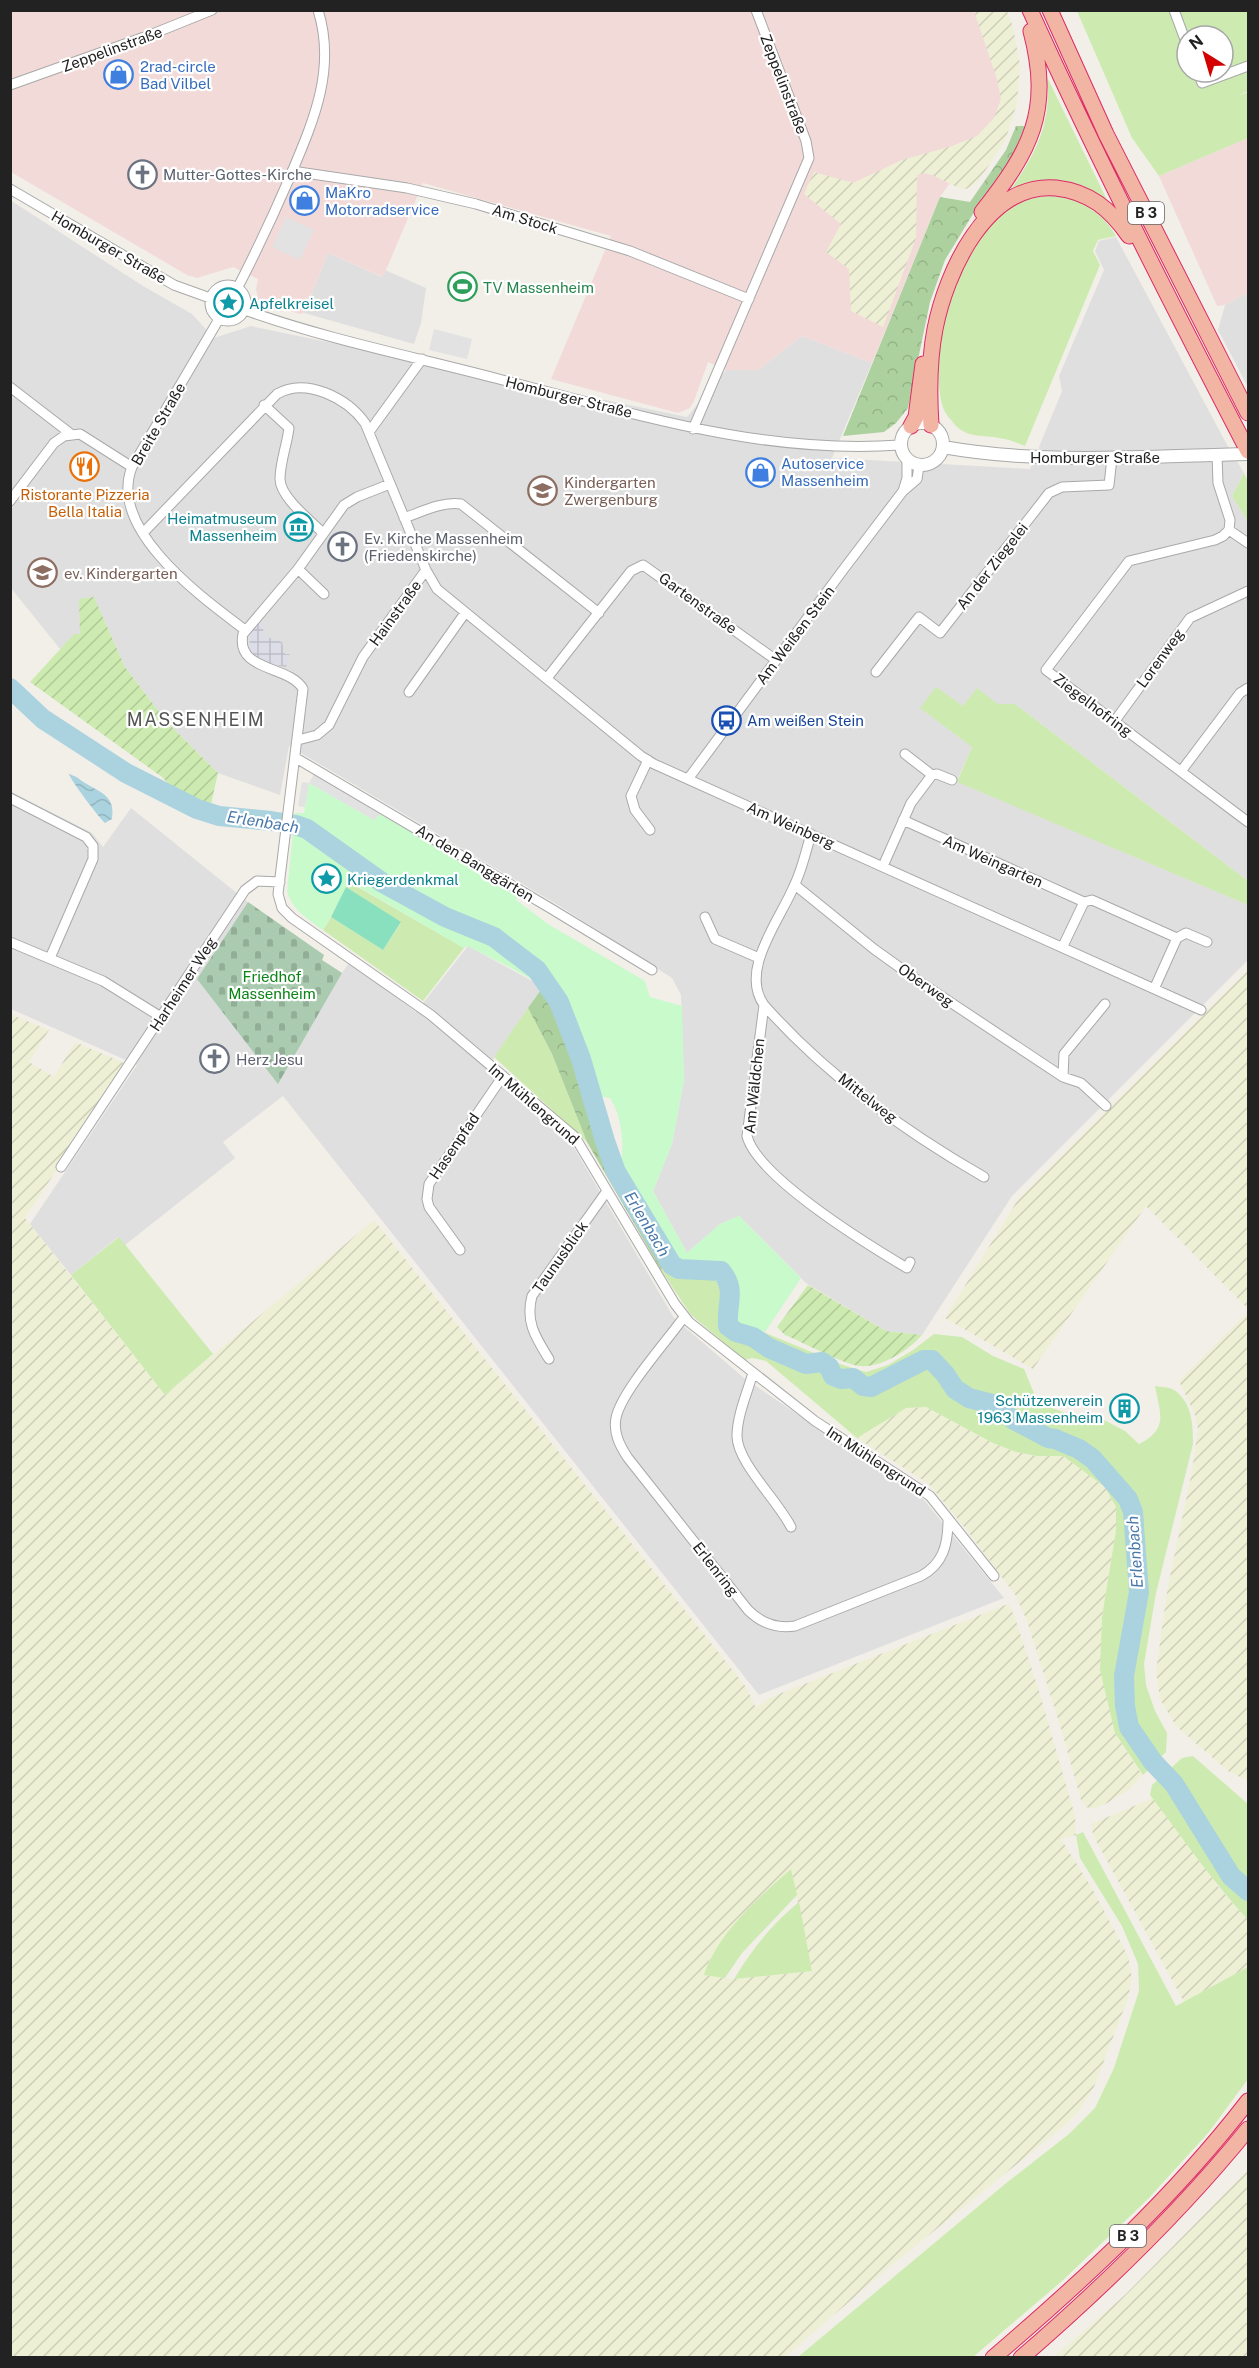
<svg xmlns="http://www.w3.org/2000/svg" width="1259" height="2368" font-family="'Public Sans',sans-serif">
  <defs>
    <pattern id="farmland-furrows" width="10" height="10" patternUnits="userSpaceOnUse" patternTransform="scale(1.5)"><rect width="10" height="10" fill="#eef0d5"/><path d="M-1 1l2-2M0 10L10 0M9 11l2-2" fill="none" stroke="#ccceb7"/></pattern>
    <pattern id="forest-crowns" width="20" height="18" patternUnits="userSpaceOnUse" patternTransform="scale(1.5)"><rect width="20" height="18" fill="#add19e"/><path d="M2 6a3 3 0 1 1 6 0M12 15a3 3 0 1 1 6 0" fill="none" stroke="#95b388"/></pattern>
    <pattern id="cemetery-stones" width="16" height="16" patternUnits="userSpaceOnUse" patternTransform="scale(1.5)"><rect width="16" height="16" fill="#aacbaf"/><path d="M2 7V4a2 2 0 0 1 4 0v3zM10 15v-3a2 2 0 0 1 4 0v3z" fill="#92ae96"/></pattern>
    <pattern id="garden-furrows" width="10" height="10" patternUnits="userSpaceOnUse" patternTransform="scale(1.5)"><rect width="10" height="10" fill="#cdebb0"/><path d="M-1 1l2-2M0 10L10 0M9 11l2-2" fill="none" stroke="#b0c997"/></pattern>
    <pattern id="plaza-grid" width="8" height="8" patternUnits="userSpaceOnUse" patternTransform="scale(1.5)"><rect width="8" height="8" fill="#dddde8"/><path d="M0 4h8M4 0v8" fill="none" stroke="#bdbdc7"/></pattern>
    <pattern id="water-waves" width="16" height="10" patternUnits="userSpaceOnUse" patternTransform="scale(1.5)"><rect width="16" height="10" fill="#aad3df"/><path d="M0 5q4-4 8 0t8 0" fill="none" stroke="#92b5bf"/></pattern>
  </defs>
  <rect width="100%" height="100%" fill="#f2efe9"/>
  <!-- residential -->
  <path fill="#e0dfdf" d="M10 200 143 286 192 314 214 338 251 326 687 417 726 370H758L802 336 872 363 832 458 1030 469 1062 391 1059 376 1104 270 1095 251 1099 241 1116 237 1226 443 1244 473 1232 496 1248 522V881L1015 704H998L972 747 957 781 1248 905V960L1012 1196 922 1335 886 1331 806 1283 739 1216 720 1224 687 1253 653 1191 672 1144 684 1080 681 995 672 978 558 905 289 746 280 795 218 773 166 721 125 667 94 597 80 634 60 649 11 588Z
    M328 253 382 277 385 270 426 288 421 323 414 344 304 313Z
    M1248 293V387L1218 330 1225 305Z
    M10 791 92 833 103 847 131 808 248 902 324 955 322 960 342 973 349 963 416 1012 468 946 543 987 485 1071 573 1146 674 1318 744 1378 924 1500 1004 1598 759 1695 283 1096 223 1142 235 1158 125 1245 118 1237 71 1275 30 1224 137 1065 11 1009Z"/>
  <!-- commercial -->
  <path fill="#f2dad9" d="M11 11H984L1008 103 940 197 872 363 802 336 758 370H726L708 362 694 401 690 408 678 413 551 379 611 236 423 183 383 277 328 253 304 313 300 314 259 302 256 289 258 279 233 267 197 278 187 275 11 172Z
    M1248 138V293L1225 305 1217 306 1159 176Z"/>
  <!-- farmland -->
  <path fill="url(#farmland-furrows)" fill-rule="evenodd" d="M974 11H1007L1013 27 1020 65 1017 103 1005 141 979 180 972 186 966 189 959 188 932 175 923 173 917 175 916 238 883 327 851 311 849 269 826 252 841 224 804 194 814 172 853 183 902 160 952 146 977 136 994 118 1001 99 997 79Z
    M1248 970V1309L1146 1206 1033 1369 945 1318 1019 1198Z
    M10 1014 49 1030 29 1062 54 1077 75 1042 126 1064 25 1218 165 1395 374 1220 746 1687 756 1708 769 1698 1008 1604 1014 1615 1039 1691 1075 1816 1076 1835 1061 1839 1093 1890 1128 1956 1132 1978 1128 1998 1094 2087 1079 2111 1063 2127 893 2264 785 2357H11ZM791 1870 812 1971 734 1979 705 1975 710 1958 726 1935 767 1890Z
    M1248 1312V1781L1228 1771 1176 1726 1160 1699 1156 1671 1168 1586 1192 1471 1198 1429 1195 1415 1179 1381Z
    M926 1407 993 1443 1016 1452 1037 1456H1063L1105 1487 1116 1507V1530L1102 1617 1115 1733 1142 1775 1129 1790 1107 1803 1093 1809 1086 1807 1081 1800 1062 1732 1027 1621 1016 1596 966 1529 929 1484 857 1438 906 1408Z
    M1153 1798 1197 1856 1219 1888 1248 1920V1967L1184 2002 1093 1835 1091 1824Z
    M1248 2170V2357H1054L1126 2294Z"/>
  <!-- grass -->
  <path fill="#cdebb0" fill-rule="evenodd" d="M1077 11H1248V91L1237 96 1248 92V138L1159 176 1132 138ZM1187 36H1223V72H1187Z
    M1047 77 1109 204 1087 190 1008 193C1035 156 1052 124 1047 77Z
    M1052 196C1079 198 1102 211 1116 236L1098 240 1093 251 1100 265 1025 446C1017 443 1008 439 999 438 984 435 968 438 956 426 953 422 947 416 945 412 935 393 938 342 943 321 951 290 981 227 1008 208 1022 199 1036 197 1052 196Z
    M1244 473 1248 481V522L1232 496Z
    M936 687 963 706 977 688 998 704H1015L1248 881V905L957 782 972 747 920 708Z
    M349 882 464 948 423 1001 323 930 331 917 383 950 401 923 346 887Z
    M528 1008 552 1054 587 1142 494 1057Z
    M119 1237 213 1354 165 1395 71 1275Z
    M666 1263 674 1270 711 1274C724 1292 724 1299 721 1321L741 1329 761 1331 843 1365 866 1372 888 1365 913 1350 934 1334 962 1337 993 1356 1024 1369 1038 1403 1080 1418 1104 1420 1125 1431 1139 1444C1169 1429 1160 1413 1155 1386 1161 1387 1170 1387 1174 1390 1192 1402 1193 1424 1193 1444L1156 1593 1144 1664 1146 1685 1155 1711 1167 1733 1166 1752 1143 1775 1115 1733 1100 1670 1102 1617 1116 1530V1507L1105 1487 1063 1456H1037L1016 1452 993 1443 926 1407 906 1408 857 1438 766 1361 752 1358 745 1360 691 1315 661 1270Z
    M1193 1756 1248 1804V1920C1212 1881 1182 1837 1150 1795L1152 1785 1182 1758Z
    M1083 1832 1176 2006 1248 1967V2079L1209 2132 1148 2199 1062 2281 973 2357H798L1005 2184 1069 2134 1095 2108 1114 2068 1139 1991 1138 1964 1122 1926 1080 1858 1076 1835Z
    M791 1869 797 1895 742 1953 725 1978 704 1975C717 1934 759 1897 791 1869Z
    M799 1902 812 1971 734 1979C752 1949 772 1924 799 1902Z"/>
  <!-- forest -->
  <path fill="url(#forest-crowns)" d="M1016 126H1027L1008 168 976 209 945 260 930 302 908 408 896 423 884 432 843 436 940 197 970 202 1006 150Z
    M543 987 550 992 572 1048 584 1090 613 1172 666 1263 661 1270 587 1142 552 1054 528 1008Z"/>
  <!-- cemetery -->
  <path fill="url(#cemetery-stones)" d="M248 902 324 955 322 960 342 973 278 1084 197 979Z"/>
  <!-- park -->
  <path fill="#c8facc" d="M309 783 374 820 380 814 519 895 516 900 548 924 645 981 650 997 682 1006 684 1080 672 1144 653 1191 687 1253 720 1224 739 1216 801 1278 765 1332C758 1330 749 1332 742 1329 721 1321 748 1280 722 1267 710 1261 694 1266 681 1264L672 1257 620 1166C625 1146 622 1116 610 1098L597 1096 573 1013C547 982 503 965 468 946L464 948 350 882 323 930C308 919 292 910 287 891L295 813H304Z"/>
  <!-- garden -->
  <path fill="url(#garden-furrows)" d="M94 597 125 667 166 721 218 773 211 804 174 790 162 777 30 682 74 634H80L79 599Z
    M808 1285 886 1331 922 1335C908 1351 881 1368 860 1366 842 1364 803 1342 785 1335L777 1327Z"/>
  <!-- pitch -->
  <path fill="#88e0be" d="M346 887 401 922 383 950 331 917Z"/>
  <!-- parking -->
  <path fill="#e2e2e2" d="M286 217 314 230 300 260 272 247Z
    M434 329 472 339 467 359 429 350Z
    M314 774 380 814 374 820 309 783 305 807 298 806 302 782 309 783Z"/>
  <!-- plaza -->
  <path fill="url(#plaza-grid)" d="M262 619 264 636 282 642 285 654H290L286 667 260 662 253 656 249 648 250 634Z"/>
  <!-- water -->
  <path fill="url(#water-waves)" d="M69 774C75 776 77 777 82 781 98 792 116 794 112 819L105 823C100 819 71 781 69 774Z"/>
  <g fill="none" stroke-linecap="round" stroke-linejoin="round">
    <!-- river -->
    <path stroke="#aad3df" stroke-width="20" d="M10 688 43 719 126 773 197 809 219 816 271 821 296 825 307 829 383 883 445 917 494 937 537 970 559 1002 581 1059 605 1141 616 1172 672 1265 679 1269 721 1271C737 1290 726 1304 728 1326L736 1332 753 1337 769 1348 806 1364 822 1362 829 1367 833 1376 841 1379 853 1378 863 1386 871 1387 924 1360H932L945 1374 955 1389 969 1398 992 1404 1014 1420 1048 1438 1055 1439 1079 1449 1093 1459 1128 1499 1133 1512 1139 1592 1124 1676 1125 1706 1129 1727 1153 1762 1174 1784 1231 1876 1248 1891"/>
    <defs>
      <path id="minor" d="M1174 10 1187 45
        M1198 72 1202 83 1248 66
        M10 85 150 35 212 10
        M292 171 407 188 476 204 630 251 749 299
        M10 189 174 285 210 298
        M210 303a18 18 0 1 1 36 0a18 18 0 1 1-36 0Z
        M238 287C256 252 273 216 289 179 312 124 337 71 318 10
        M245 310C326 339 411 356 495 378 629 412 759 455 900 445
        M219 319 132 467C107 530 203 598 245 630
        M10 387 71 434
        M264 405 289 428C287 445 280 462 280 479 280 497 310 520 323 533
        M693 429 809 158 806 141 756 10
        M369 432 422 359
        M1217 455 1218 483 1230 520 1229 530
        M390 484 357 497 344 505 298 569 243 634C235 672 290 665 303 689L278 894 282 908 292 918 431 1015 575 1137 675 1304 689 1322 815 1421 930 1496 994 1576
        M903 491 907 478V460
        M10 501 54 443 64 436 80 434 132 467
        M404 518C421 512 443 501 461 504L599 613
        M143 533 277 394C306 377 347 398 365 423L426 570 437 589 641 756 654 764 1201 1010
        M1248 543 1229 530 1223 536 1215 540 1129 561 1046 670 1248 822
        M298 569 324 594
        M876 672 919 617 940 633 1049 493 1062 487 1109 485 1112 458
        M547 678 631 571 643 565 776 660
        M409 692 465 613
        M1114 722 1190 618 1248 591
        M298 740 317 735 329 725 363 657 426 570
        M905 754 932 775 937 774 952 780
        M296 758 550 908 652 970
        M648 760 631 796 635 810 650 830
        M1182 770 1240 693 1248 688
        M688 779 843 570 903 491 917 479 919 466
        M10 798 86 837 93 846V859L50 958
        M903 820 1084 902 1092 900 1177 938 1155 987
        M811 834C806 851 802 870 794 886 780 920 739 970 764 1005L747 1136C757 1177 870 1246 907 1268L910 1262
        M883 866 911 803 932 775
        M795 885 874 949 920 982 1063 1077 1081 1083 1106 1106
        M705 917 715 939 759 958
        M1177 938 1186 933 1207 942
        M10 942 103 981 161 1017
        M1063 946 1084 902
        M764 1005C825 1074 904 1131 984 1177
        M1063 1077 1064 1054 1105 1004
        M61 1167 245 890 257 881 280 882
        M460 1250 429 1207 427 1199 429 1184 503 1076
        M684 1317C667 1341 621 1392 616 1418 613 1433 620 1446 628 1458L748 1610C761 1623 776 1629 795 1626L921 1576C943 1564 948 1545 948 1520
        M549 1359C536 1338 525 1322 532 1296L607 1191
        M753 1373C747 1393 737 1416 737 1436 737 1462 778 1501 791 1527"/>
      <path id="tertiary" d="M901 444a21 21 0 1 1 42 0a21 21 0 1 1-42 0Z
        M943 447C1044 465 1147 456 1248 454"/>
      <path id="trunk" d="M1030 10C1098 160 1172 305 1248 451
        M1050 10 1106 134 1248 413
        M982 212C1031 150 1052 111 1031 31
        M931 425C929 394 929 360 935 329 946 273 986 182 1056 188 1090 192 1110 209 1129 236
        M911 426 916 417 923 364
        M993 2358C1086 2278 1174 2197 1248 2101
        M1021 2358C1103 2287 1180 2213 1248 2129"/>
    </defs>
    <!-- minor casing -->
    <use href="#minor" stroke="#a9a9a9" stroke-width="11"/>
    <!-- tertiary casing -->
    <use href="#tertiary" stroke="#a9a9a9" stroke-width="14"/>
    <!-- trunk casing -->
    <use href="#trunk" stroke="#dc2a67" stroke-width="17"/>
    <!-- minor -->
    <use href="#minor" stroke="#fff" stroke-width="9"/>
    <!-- tertiary -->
    <use href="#tertiary" stroke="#fff" stroke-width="12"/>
    <!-- trunk -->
    <use href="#trunk" stroke="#f2b4a3" stroke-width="15"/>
  </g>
  <!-- icons -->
  <defs>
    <symbol id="shop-ring" viewBox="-11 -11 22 22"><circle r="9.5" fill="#fff" stroke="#3f7fe0" stroke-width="1.5"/><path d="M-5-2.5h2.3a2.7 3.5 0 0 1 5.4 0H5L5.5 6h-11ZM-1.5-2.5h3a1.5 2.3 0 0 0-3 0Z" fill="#3f7fe0"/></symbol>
    <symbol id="church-ring" viewBox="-11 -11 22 22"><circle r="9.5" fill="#fff" stroke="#6b7280" stroke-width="1.5"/><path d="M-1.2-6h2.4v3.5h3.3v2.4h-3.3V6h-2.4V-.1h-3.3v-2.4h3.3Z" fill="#6b7280"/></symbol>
    <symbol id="stadium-ring" viewBox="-11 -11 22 22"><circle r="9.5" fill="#fff" stroke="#2e9e5b" stroke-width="1.5"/><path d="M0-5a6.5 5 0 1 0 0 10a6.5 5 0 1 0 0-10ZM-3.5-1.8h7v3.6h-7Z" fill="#2e9e5b"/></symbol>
    <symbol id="sight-ring" viewBox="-11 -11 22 22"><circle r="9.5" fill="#fff" stroke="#0f9aa8" stroke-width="1.5"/><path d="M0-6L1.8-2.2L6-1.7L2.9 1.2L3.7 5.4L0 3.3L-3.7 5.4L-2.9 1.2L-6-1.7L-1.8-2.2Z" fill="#0f9aa8"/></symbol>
    <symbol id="restaurant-ring" viewBox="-11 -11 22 22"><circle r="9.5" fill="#fff" stroke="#e8710a" stroke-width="1.5"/><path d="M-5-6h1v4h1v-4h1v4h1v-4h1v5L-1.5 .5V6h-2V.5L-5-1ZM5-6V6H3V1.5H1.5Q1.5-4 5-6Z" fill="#e8710a"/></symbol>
    <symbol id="school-ring" viewBox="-11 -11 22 22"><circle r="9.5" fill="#fff" stroke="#8d6e63" stroke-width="1.5"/><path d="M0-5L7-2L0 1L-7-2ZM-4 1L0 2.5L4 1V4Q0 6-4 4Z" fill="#8d6e63"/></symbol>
    <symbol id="museum-ring" viewBox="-11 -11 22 22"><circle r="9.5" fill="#fff" stroke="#0f9aa8" stroke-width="1.5"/><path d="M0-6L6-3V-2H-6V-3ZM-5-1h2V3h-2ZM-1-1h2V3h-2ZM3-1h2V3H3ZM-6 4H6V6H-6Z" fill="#0f9aa8"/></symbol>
    <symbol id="bus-ring" viewBox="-11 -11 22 22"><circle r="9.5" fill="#fff" stroke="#1a4fb4" stroke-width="1.5"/><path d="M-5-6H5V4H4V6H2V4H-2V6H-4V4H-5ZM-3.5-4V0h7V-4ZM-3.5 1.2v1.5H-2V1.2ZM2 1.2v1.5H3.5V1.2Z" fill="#1a4fb4"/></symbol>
    <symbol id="building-ring" viewBox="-11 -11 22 22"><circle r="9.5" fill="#fff" stroke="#0f9aa8" stroke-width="1.5"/><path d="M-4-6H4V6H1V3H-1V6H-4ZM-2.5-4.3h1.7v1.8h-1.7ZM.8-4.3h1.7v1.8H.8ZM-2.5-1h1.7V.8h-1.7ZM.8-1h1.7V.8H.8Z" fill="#0f9aa8"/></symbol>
  </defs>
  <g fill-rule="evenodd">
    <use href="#shop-ring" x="102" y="58" width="33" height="33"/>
    <use href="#church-ring" x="126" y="158" width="33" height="33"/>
    <use href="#shop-ring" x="288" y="184" width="33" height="33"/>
    <use href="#stadium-ring" x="446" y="270" width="33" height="33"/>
    <use href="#sight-ring" x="212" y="286" width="33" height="33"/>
    <use href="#restaurant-ring" x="68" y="450" width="33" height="33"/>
    <use href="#shop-ring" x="744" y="456" width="33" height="33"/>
    <use href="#school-ring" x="526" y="474" width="33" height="33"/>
    <use href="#museum-ring" x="282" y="510" width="33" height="33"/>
    <use href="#church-ring" x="326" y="530" width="33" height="33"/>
    <use href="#school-ring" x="26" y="556" width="33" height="33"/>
    <use href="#bus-ring" x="710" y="704" width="33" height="33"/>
    <use href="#sight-ring" x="310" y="862" width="33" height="33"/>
    <use href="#church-ring" x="198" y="1042" width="33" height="33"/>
    <use href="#building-ring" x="1108" y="1392" width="33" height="33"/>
  </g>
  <g text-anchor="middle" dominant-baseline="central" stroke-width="4.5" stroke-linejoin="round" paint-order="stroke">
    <!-- shield labels -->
    <g fill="#fff" stroke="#646464" stroke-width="1.5">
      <rect x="1128" y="202" width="36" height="22" rx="4.5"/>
      <rect x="1110" y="2225" width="36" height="22" rx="4.5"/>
    </g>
    <g font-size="14" font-weight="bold" fill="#222">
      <text x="1146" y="213">B 3</text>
      <text x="1128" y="2236">B 3</text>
    </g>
    <!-- street labels -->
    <g font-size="15" fill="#222" stroke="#fff">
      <text transform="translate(112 49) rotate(-20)">Zeppelinstraße</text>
      <text transform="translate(784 84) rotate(69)">Zeppelinstraße</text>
      <text transform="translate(525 219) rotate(17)">Am Stock</text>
      <text transform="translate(109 247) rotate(30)">Homburger Straße</text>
      <text transform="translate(569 397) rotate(14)">Homburger Straße</text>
      <text transform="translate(158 424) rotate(-60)">Breite Straße</text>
      <text x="1095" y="457">Homburger Straße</text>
      <text transform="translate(992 566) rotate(-52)">An der Ziegelei</text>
      <text transform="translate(698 603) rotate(36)">Gartenstraße</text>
      <text transform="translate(395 613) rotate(-54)">Hainstraße</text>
      <text transform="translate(795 635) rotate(-53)">Am Weißen Stein</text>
      <text transform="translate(1160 658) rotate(-54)">Lorenweg</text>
      <text transform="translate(1093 705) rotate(37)">Ziegelhofring</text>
      <text transform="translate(791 825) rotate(24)">Am Weinberg</text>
      <text transform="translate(993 861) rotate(24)">Am Weingarten</text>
      <text transform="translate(475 863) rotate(31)">An den Banggärten</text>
      <text transform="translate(183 984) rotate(-57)">Harheimer Weg</text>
      <text transform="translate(926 985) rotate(35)">Oberweg</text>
      <text transform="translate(754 1086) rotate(-84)">Am Wäldchen</text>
      <text transform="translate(868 1098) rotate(38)">Mittelweg</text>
      <text transform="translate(534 1104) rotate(41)">Im Mühlengrund</text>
      <text transform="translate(454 1146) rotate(-56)">Hasenpfad</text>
      <text transform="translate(560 1257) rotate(-55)">Taunusblick</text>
      <text transform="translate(876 1461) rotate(33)">Im Mühlengrund</text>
      <text transform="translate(716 1569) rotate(52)">Erlenring</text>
    </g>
    <!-- shop labels -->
    <g font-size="15" fill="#366cbe" stroke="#fff" text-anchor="start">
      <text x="140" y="66">2rad-circle<tspan x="140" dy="17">Bad Vilbel</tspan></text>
      <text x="325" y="192">MaKro<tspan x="325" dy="17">Motorradservice</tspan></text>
      <text x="781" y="463">Autoservice<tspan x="781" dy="17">Massenheim</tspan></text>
    </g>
    <!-- worship labels -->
    <g font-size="15" fill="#5b616d" stroke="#fff" text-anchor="start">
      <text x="163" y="174">Mutter-Gottes-Kirche</text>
      <text x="364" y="538">Ev. Kirche Massenheim<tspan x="364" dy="17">(Friedenskirche)</tspan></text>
      <text x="236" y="1059">Herz Jesu</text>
    </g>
    <!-- leisure labels -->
    <g font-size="15" fill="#27864d" stroke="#fff" text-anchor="start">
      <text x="483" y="287">TV Massenheim</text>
    </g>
    <!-- culture labels -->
    <g font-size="15" fill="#0d838f" stroke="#fff" text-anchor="start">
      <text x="249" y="303">Apfelkreisel</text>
      <text x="277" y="518" text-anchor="end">Heimatmuseum<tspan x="277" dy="17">Massenheim</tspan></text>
      <text x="347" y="879">Kriegerdenkmal</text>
      <text x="1103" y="1400" text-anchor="end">Schützenverein<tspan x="1103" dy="17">1963 Massenheim</tspan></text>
    </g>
    <!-- education labels -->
    <g font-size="15" fill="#785e54" stroke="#fff" text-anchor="start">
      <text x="564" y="482">Kindergarten<tspan x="564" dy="17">Zwergenburg</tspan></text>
      <text x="64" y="573">ev. Kindergarten</text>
    </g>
    <!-- food labels -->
    <g font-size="15" fill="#c56008" stroke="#fff">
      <text x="85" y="494">Ristorante Pizzeria<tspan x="85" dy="17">Bella Italia</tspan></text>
    </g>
    <!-- transit labels -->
    <g font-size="15" fill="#164399" stroke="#fff" text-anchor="start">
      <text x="747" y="720">Am weißen Stein</text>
    </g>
    <!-- park labels -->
    <g font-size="15" fill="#0c8416" stroke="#fff">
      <text x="272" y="976">Friedhof<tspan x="272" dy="17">Massenheim</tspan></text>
    </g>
    <!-- water labels -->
    <g font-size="16" font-style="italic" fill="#4a7aab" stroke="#fff">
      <text transform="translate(263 822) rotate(9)">Erlenbach</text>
      <text transform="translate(647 1224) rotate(59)">Erlenbach</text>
      <text transform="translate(1135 1552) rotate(-94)">Erlenbach</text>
    </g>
    <!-- quarter labels -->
    <g font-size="18" letter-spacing="1.5" fill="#555" stroke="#fff">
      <text x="196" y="719">MASSENHEIM</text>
    </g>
  </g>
  <!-- border -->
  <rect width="1259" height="2368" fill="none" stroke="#222222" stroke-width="24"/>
  <!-- north arrow -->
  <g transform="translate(1205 54) rotate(323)"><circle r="28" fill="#ffffff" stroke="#a7a7a7" stroke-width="1.5"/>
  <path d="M0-4.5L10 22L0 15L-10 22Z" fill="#d40000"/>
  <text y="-9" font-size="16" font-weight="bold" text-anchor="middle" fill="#222222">N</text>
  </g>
</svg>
